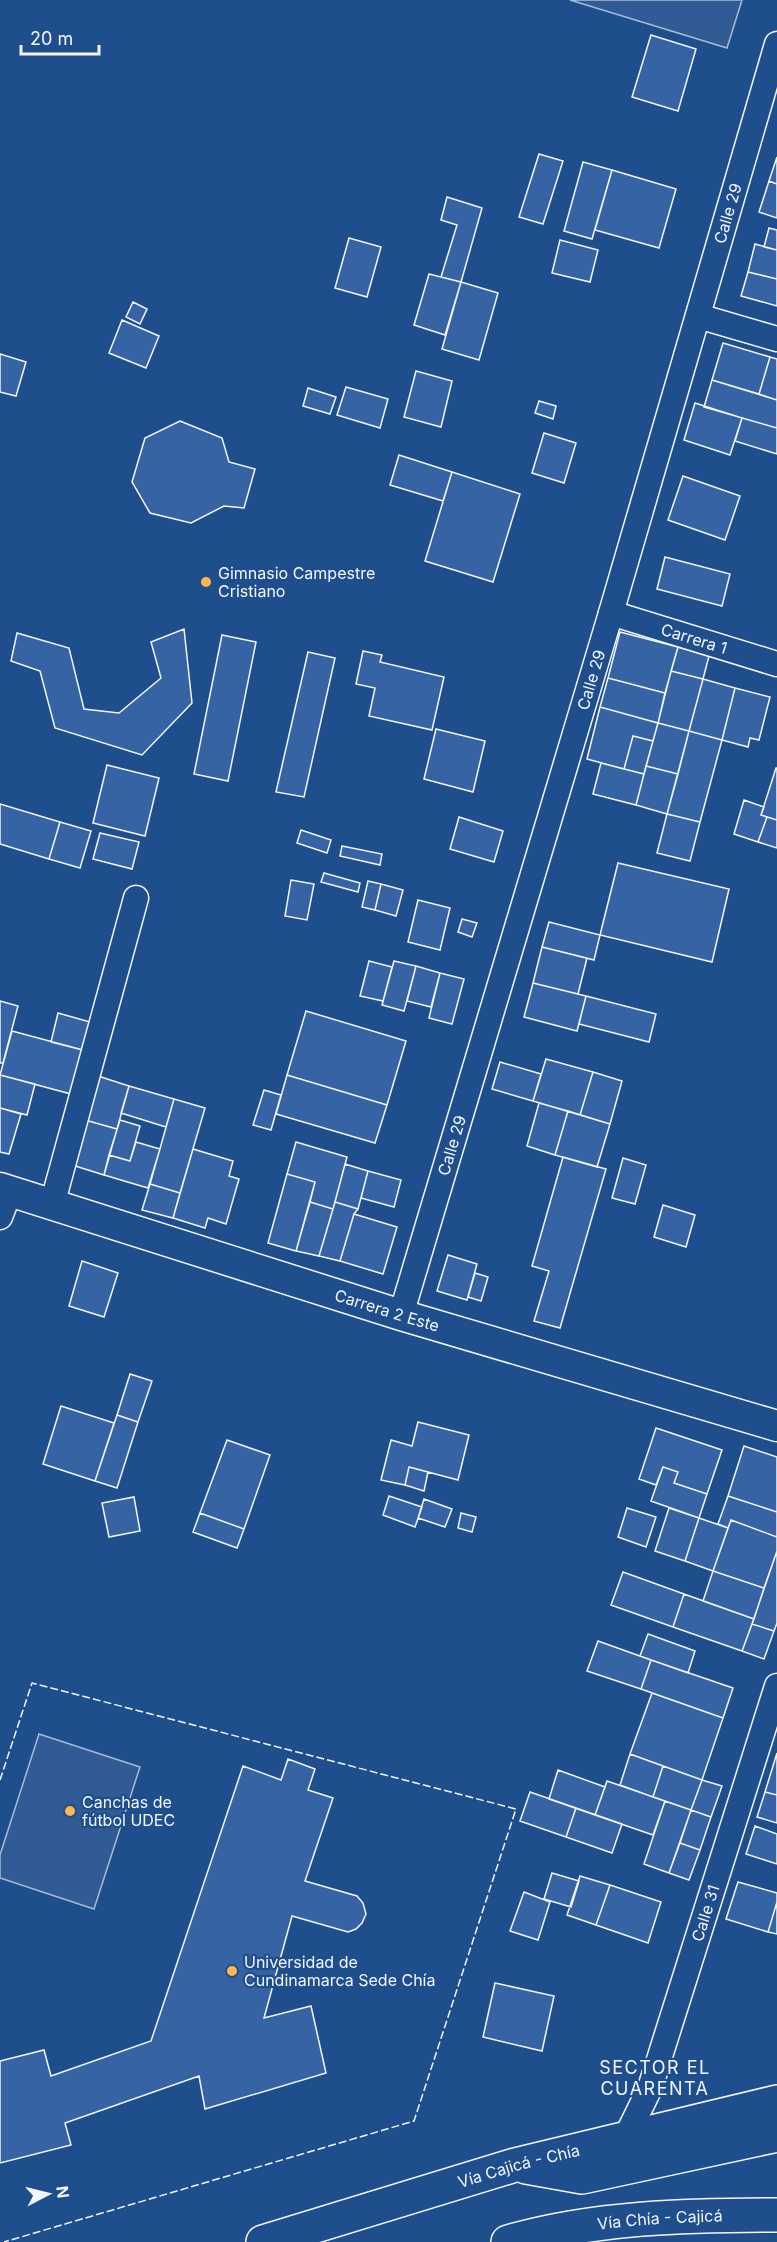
<svg xmlns="http://www.w3.org/2000/svg" width="777" height="2242" font-family="Inter,sans-serif">
  <rect width="100%" height="100%" fill="#1f4e8c"/>
  <!-- green -->
  <path fill="#305b95" stroke="#a8bbd7" stroke-width="1.5" d="M570 0H742L727 48Z
    M39 1734 140 1767 94 1909 0 1878V1855Z"/>
  <!-- building -->
  <path fill="#3563a3" stroke="#f2f6ff" stroke-width="1.5" d="M651 35 696 49 678 111 632 97Z
    M539 154 563 161 543 224 519 217Z
    M777 157V184L769 181Z
    M583 162 612 170 592 239 564 231Z
    M612 170 676 189 659 248 595 230Z
    M769 181 777 184V218L759 212Z
    M447 197 482 208 461 282 441 277 457 225 441 220Z
    M769 228 777 230V250L764 247Z
    M349 238 381 247 367 297 335 288Z
    M560 240 598 250 590 282 552 273Z
    M755 244 777 250V279L748 272Z
    M748 272 777 279V306L741 296Z
    M429 274 461 282 445 335 414 325Z
    M461 282 498 293 479 360 442 349Z
    M133 302 147 309 140 324 126 317Z
    M122 320 159 336 146 368 109 353Z
    M723 343 770 357 759 394 712 380Z
    M0 354 26 362 16 396 0 392Z
    M770 357 777 359V400L759 394Z
    M416 371 452 381 441 427 404 417Z
    M712 380 777 400V428L704 407Z
    M346 387 388 399 380 428 337 415Z
    M308 388 336 397 330 414 303 406Z
    M539 401 556 406 553 419 535 413Z
    M695 403 742 418 730 455 684 440Z
    M742 418 777 428V454L735 441Z
    M180 421 222 438 229 462 255 469 244 508 224 506 191 523 150 513 132 482 145 438Z
    M544 433 576 443 564 483 532 473Z
    M399 455 452 472 443 501 390 485Z
    M452 472 520 494 493 582 425 561Z
    M683 476 740 496 725 540 668 520Z
    M665 557 730 574 722 606 657 589Z
    M184 629 192 703 142 755 55 728 40 671 11 661 17 633 69 648 84 709 119 713 161 678 151 642Z
    M620 632 678 647 665 693 608 678Z
    M222 635 256 642 228 781 194 774Z
    M678 647 709 656 703 679 671 671Z
    M363 651 382 655 380 662 444 677 432 730 369 716 375 688 356 684Z
    M308 652 335 658 304 797 276 792Z
    M671 671 703 679 689 731 658 723Z
    M608 678 665 693 658 723 600 707Z
    M703 679 735 688 722 740 689 731Z
    M735 688 770 697 759 740 750 738 748 747 722 740Z
    M600 707 658 723 653 741 633 736 624 769 587 759Z
    M658 723 689 731 678 774 646 766Z
    M436 729 485 741 473 792 424 779Z
    M689 731 722 740 700 822 667 814Z
    M633 736 653 741 644 774 624 769Z
    M601 763 644 774 636 805 593 794Z
    M107 765 159 778 145 836 93 823Z
    M646 766 678 774 667 814 636 805Z
    M776 768H777V820L761 815Z
    M744 800 764 807 761 815 767 817 758 842 734 834Z
    M0 804 60 822 49 859 0 844Z
    M667 814 700 822 690 861 657 853Z
    M459 817 503 831 494 862 450 849Z
    M767 817 777 820V848L758 842Z
    M60 822 91 831 80 868 49 859Z
    M301 830 331 840 327 853 297 843Z
    M100 833 139 842 132 869 93 859Z
    M342 846 382 854 380 865 340 856Z
    M618 863 729 889 712 962 600 935Z
    M324 873 360 883 358 892 321 882Z
    M291 880 314 884 307 920 285 916Z
    M368 881 381 884 375 910 362 907Z
    M381 884 403 890 396 916 375 910Z
    M418 900 450 908 440 950 408 942Z
    M462 919 477 923 472 937 458 932Z
    M549 922 600 935 594 960 542 947Z
    M542 947 587 958 578 994 533 983Z
    M369 961 392 967 383 1001 360 996Z
    M394 961 416 966 404 1011 382 1005Z
    M416 966 440 973 431 1007 407 1001Z
    M440 973 464 979 452 1024 429 1018Z
    M533 983 586 996 577 1031 524 1017Z
    M586 996 656 1014 649 1042 579 1024Z
    M0 1001 18 1006 3 1063H0Z
    M306 1011 406 1041 387 1105 287 1075Z
    M58 1013 90 1022 83 1050 51 1042Z
    M12 1031 83 1050 71 1094 0 1075Z
    M546 1059 593 1072 580 1115 533 1101Z
    M500 1062 541 1074 533 1101 492 1089Z
    M593 1072 622 1081 610 1124 580 1115Z
    M0 1075 35 1084 27 1115 0 1108Z
    M287 1075 387 1105 375 1143 276 1114Z
    M98 1076 129 1086 117 1129 85 1120Z
    M129 1086 174 1099 166 1127 121 1113Z
    M264 1090 281 1095 271 1130 253 1125Z
    M174 1099 205 1108 180 1193 150 1184Z
    M539 1103 568 1111 555 1155 527 1146Z
    M0 1108 21 1114 9 1154 0 1152Z
    M568 1111 610 1124 597 1167 555 1155Z
    M85 1120 117 1129 104 1175 72 1165Z
    M120 1120 140 1126 130 1161 109 1155Z
    M136 1142 160 1149 148 1188 104 1175 109 1155 130 1161Z
    M296 1142 347 1157 333 1209 310 1202 315 1182 287 1174Z
    M193 1149 233 1161 229 1176 239 1179 226 1224 208 1218 205 1228 173 1218Z
    M563 1157 606 1169 560 1328 534 1321 549 1271 532 1266Z
    M623 1158 646 1165 635 1204 612 1198Z
    M345 1164 368 1171 358 1209 335 1202Z
    M368 1171 401 1180 394 1207 361 1198Z
    M287 1174 315 1182 296 1251 268 1243Z
    M150 1184 180 1193 173 1218 142 1210Z
    M310 1202 333 1209 319 1256 296 1251Z
    M335 1202 358 1209 354 1214 340 1261 319 1256Z
    M663 1205 695 1215 686 1247 654 1237Z
    M354 1214 397 1227 383 1274 340 1261Z
    M448 1255 477 1264 467 1300 437 1291Z
    M82 1261 118 1273 104 1317 69 1306Z
    M475 1273 488 1277 481 1301 468 1297Z
    M130 1374 152 1381 138 1422 117 1415Z
    M61 1406 114 1423 95 1481 43 1464Z
    M117 1415 138 1422 117 1488 95 1481Z
    M418 1422 469 1435 458 1480 409 1467 405 1485 381 1480 391 1440 412 1446Z
    M656 1428 722 1450 707 1494 674 1483 678 1472 663 1467 656 1485 639 1479Z
    M227 1440 270 1455 244 1529 200 1513Z
    M744 1446 777 1457V1512L728 1496Z
    M409 1467 428 1472 424 1491 405 1485Z
    M663 1467 678 1472 674 1483 707 1494 699 1518 651 1501Z
    M389 1496 422 1507 415 1527 383 1515Z
    M728 1496 777 1512V1537L731 1520 728 1528 718 1524Z
    M134 1497 140 1531 109 1537 102 1503Z
    M424 1499 452 1509 445 1527 418 1518Z
    M627 1508 656 1517 646 1547 618 1537Z
    M669 1508 699 1518 685 1561 655 1551Z
    M200 1513 244 1529 237 1548 193 1532Z
    M461 1513 476 1517 472 1532 458 1528Z
    M699 1518 728 1528 713 1571 685 1561Z
    M731 1520 777 1537V1551L764 1588 713 1571Z
    M777 1551V1623L774 1631 752 1624Z
    M713 1571 764 1588 754 1619 703 1601Z
    M623 1572 684 1594 673 1627 611 1605Z
    M684 1594 754 1619 742 1651 673 1627Z
    M752 1624 774 1631 764 1659 742 1651Z
    M648 1634 695 1651 688 1673 640 1656Z
    M598 1641 651 1660 641 1689 587 1671Z
    M651 1660 733 1688 723 1718 641 1689Z
    M652 1693 723 1718 702 1780 630 1754Z
    M777 1753V1795L765 1792Z
    M630 1754 663 1766 653 1797 620 1785Z
    M288 1759 315 1769 308 1790 333 1798 305 1881 357 1896 363 1903 366 1914 362 1923 356 1929 348 1932 292 1916 264 2018 311 2006 326 2073 205 2109 199 2076 65 2123 71 2145 0 2163V2061L44 2050 51 2076 151 2041 243 1766 281 1780Z
    M663 1766 702 1780 691 1810 653 1797Z
    M558 1770 605 1787 595 1815 549 1799Z
    M702 1780 722 1786 711 1817 691 1810Z
    M607 1781 665 1801 653 1835 595 1815Z
    M530 1792 576 1808 566 1837 520 1821Z
    M765 1792 777 1795V1823L757 1817Z
    M665 1801 691 1810 669 1873 644 1864Z
    M576 1808 622 1824 612 1853 566 1837Z
    M691 1810 711 1817 700 1850 680 1843Z
    M755 1826 777 1834V1864L746 1854Z
    M680 1843 700 1850 689 1880 669 1873Z
    M552 1873 579 1881 571 1907 544 1899Z
    M580 1876 610 1885 596 1925 567 1915Z
    M738 1882 777 1893V1902L768 1932 726 1919Z
    M610 1885 661 1902 648 1943 596 1925Z
    M524 1892 550 1902 538 1940 510 1931Z
    M777 1902V1934L768 1932Z
    M495 1983 554 1996 542 2051 483 2037Z"/>
  <g fill="none" stroke-linecap="round" stroke-linejoin="round">
    <defs>
      <g id="minor">
        <path d="M698 316 777 339"/>
        <path id="s1" d="M611 613 777 664"/>
        <path d="M52 1205 136 898"/>
        <path d="M0 1217 10 1191"/>
        <path id="s2" d="M401 1315 611 613 777 44"/>
        <path id="s3" d="M626 2137 650 2088 777 1686"/>
      </g>
      <g id="tertiary">
        <path id="s4" d="M0 1188 401 1315 777 1426"/>
      </g>
      <g id="trunk">
        <path d="M526 2167 582 2177 777 2135"/>
        <path id="s5" d="M263 2242 515 2165 777 2102"/>
        <path id="s6" d="M508 2242C594 2217 689 2215 777 2215"/>
      </g>
    </defs>
    <!-- minor casing -->
    <use href="#minor" stroke="#f2f6ff" stroke-width="27"/>
    <!-- tertiary casing -->
    <use href="#tertiary" stroke="#f2f6ff" stroke-width="33"/>
    <!-- trunk casing -->
    <use href="#trunk" stroke="#f2f6ff" stroke-width="36"/>
    <!-- minor -->
    <use href="#minor" stroke="#1f4e8c" stroke-width="24"/>
    <!-- tertiary -->
    <use href="#tertiary" stroke="#1f4e8c" stroke-width="30"/>
    <!-- trunk -->
    <use href="#trunk" stroke="#1f4e8c" stroke-width="33"/>
    <!-- fence -->
    <path stroke="#f2f6ff" stroke-width="1.5" stroke-dasharray="8 3" stroke-linecap="butt" d="M0 1780 32 1683 516 1809 414 2121 4 2242"/>
  </g>
  <!-- markers -->
  <g fill="#ffb74d" stroke="#1f4e8c" stroke-width="2">
    <circle cx="206" cy="582" r="6"/>
    <circle cx="70" cy="1811" r="6"/>
    <circle cx="232" cy="1971" r="6"/>
  </g>
  <g text-anchor="middle" dominant-baseline="central" stroke-width="4.5" stroke-linejoin="round" paint-order="stroke">
    <!-- street labels -->
    <g font-size="16" fill="#f2f6ff" stroke="#1f4e8c">
      <text stroke="none"><textPath href="#s2" startOffset="1149">Calle 29</textPath></text>
      <text stroke="none"><textPath href="#s1" startOffset="87">Carrera 1</textPath></text>
      <text stroke="none"><textPath href="#s2" startOffset="663">Calle 29</textPath></text>
      <text stroke="none"><textPath href="#s2" startOffset="177">Calle 29</textPath></text>
      <text stroke="none"><textPath href="#s4" startOffset="406">Carrera 2 Este</textPath></text>
      <text stroke="none"><textPath href="#s3" startOffset="238">Calle 31</textPath></text>
      <text stroke="none"><textPath href="#s5" startOffset="267">Vía Cajicá - Chía</textPath></text>
      <text stroke="none"><textPath href="#s6" startOffset="154">Vía Chía - Cajicá</textPath></text>
    </g>
    <!-- poi labels -->
    <g font-size="16" fill="#f2f6ff" stroke="#1f4e8c" text-anchor="start">
      <text x="218" y="573">Gimnasio Campestre<tspan x="218" dy="18">Cristiano</tspan></text>
      <text x="82" y="1802">Canchas de<tspan x="82" dy="18">fútbol UDEC</tspan></text>
      <text x="244" y="1962">Universidad de<tspan x="244" dy="18">Cundinamarca Sede Chía</tspan></text>
    </g>
    <!-- neighbourhood labels -->
    <g font-size="18" letter-spacing="1.5" fill="#f2f6ff" stroke="#1f4e8c">
      <text x="655" y="2067">SECTOR EL<tspan x="655" dy="21">CUARENTA</tspan></text>
    </g>
  </g>
  <!-- north arrow -->
  <g transform="translate(48 2194) rotate(83)" stroke="#1f4e8c" stroke-width="4.5" paint-order="stroke">
  <path d="M0-4.5L10 22L0 15L-10 22Z" fill="#f2f6ff"/>
  <text y="-9" font-size="16" font-weight="bold" text-anchor="middle" fill="#f2f6ff">N</text>
  </g>
  <!-- scale -->
  <path d="M21 45v9h78v-9" fill="none" stroke="#f2f6ff" stroke-width="3"/>
  <text x="30" y="45" font-size="18" fill="#f2f6ff" stroke="#1f4e8c" stroke-width="4.5" paint-order="stroke">20 m</text>
</svg>
